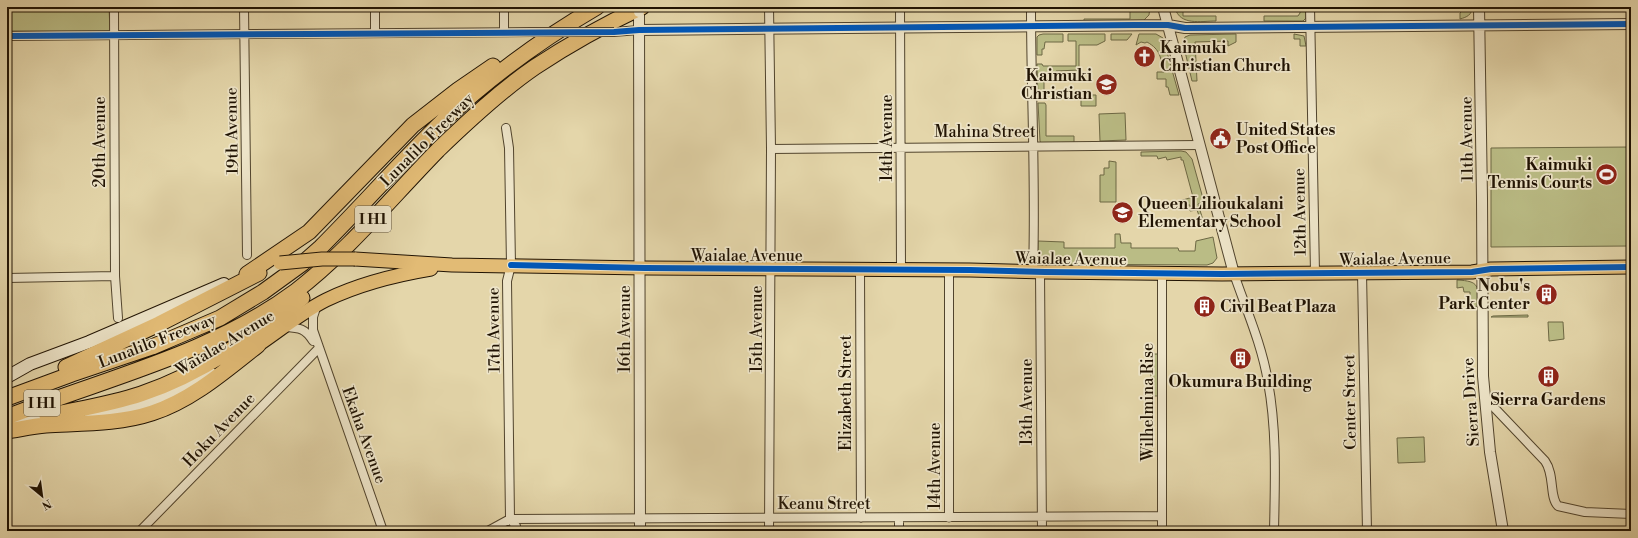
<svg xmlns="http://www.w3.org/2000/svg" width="1638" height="538" font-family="'Libre Bodoni',serif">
  <rect width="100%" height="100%" fill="#e4d6aa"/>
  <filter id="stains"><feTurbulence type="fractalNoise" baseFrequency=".005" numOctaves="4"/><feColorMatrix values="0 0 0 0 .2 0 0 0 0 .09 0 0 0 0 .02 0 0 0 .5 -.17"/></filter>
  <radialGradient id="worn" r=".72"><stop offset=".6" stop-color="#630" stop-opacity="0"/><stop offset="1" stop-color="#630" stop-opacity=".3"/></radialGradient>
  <!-- green -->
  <path fill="#babc85" stroke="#6d6844" d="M7 7H109L110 31H7Z
    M1130 7H1135V10L1137 11 1139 10 1138 7H1150L1149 15 1143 21 1084 23V19H1130Z
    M1183 7V16H1216V21C1201 21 1180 26 1175 8Z
    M1301 7H1306V18L1303 21H1264V16H1298L1300 13Z
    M1466 7H1472C1472 15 1467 17 1460 19V13Z
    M1043 34H1063V42H1045L1044 49H1042V55H1037V37L1039 35Z
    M1068 34H1105V41L1097 45H1079V70L1056 71 1055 74H1044V94L1047 95V98H1038L1037 64H1042L1043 66H1076V41H1068Z
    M1111 34H1132L1127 40H1111Z
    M1139 34H1156L1163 38 1179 95H1170L1168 87H1166V79H1157V72H1164C1160 57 1161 50 1147 42L1145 43 1141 42 1136 45Z
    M1236 34V42L1228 46V41L1195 42 1197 81H1192L1183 43 1185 37 1190 35Z
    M1294 34 1304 36 1306 46H1300V39H1294Z
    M1081 95H1096V106H1081Z
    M1038 103H1045L1046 105V136H1074V143H1041L1040 141Z
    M1125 113 1126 140 1100 141 1099 114Z
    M1631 147V246L1491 247V148Z
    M1181 151 1186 152 1192 159 1204 202 1198 204 1204 223 1202 224 1197 210 1190 211V205L1169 206V204L1193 197 1183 160H1181V157L1167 160 1166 157 1158 159 1157 156H1141V152Z
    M1109 161 1116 162V202H1100V175H1104V168H1109Z
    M1115 234H1120L1121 243H1131V248H1178L1179 251H1195L1196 241 1213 237 1217 258 1213 263 1207 265 1046 264C1036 262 1038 250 1038 241L1064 242V248H1115Z
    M1457 280C1480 281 1478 286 1479 307H1470L1467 304H1470V292H1464L1463 287 1457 288Z
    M1528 315V317H1491L1493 316Z
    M1548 322H1563L1564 339 1549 341Z
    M1151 354H1158V396H1151Z
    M1424 437 1425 462 1398 463 1397 438Z"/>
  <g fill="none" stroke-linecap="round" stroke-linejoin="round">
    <defs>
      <path id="minor" d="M114 7 115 276 118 318
        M244 7 247 255
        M375 7V33
        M504 7V32
        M769 7 771 149 769 531
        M900 7 901 269
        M1031 7C1031 95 1036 183 1033 271
        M1310 7 1315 273
        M614 32 639 30
        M7 36 531 32
        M506 128 509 148 511 265 507 281 510 519 516 526V531
        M771 149 1199 145
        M860 269 861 518
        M949 270V518
        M1040 272 1042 531
        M1362 273 1367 531
        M1234 274C1246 309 1262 345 1268 382 1277 430 1275 482 1274 531
        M7 278 115 276
        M317 305 313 317V330L383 531
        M285 327C299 328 305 328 313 341
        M1485 398 1545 461C1555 475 1549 497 1558 506L1585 512 1631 514
        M899 518V531
        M140 531 318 349
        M488 531 510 519 1162 516
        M1162 531V273"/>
      <path id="tertiary" d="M1163 7 1234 274
        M1479 7 1482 199 1483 376 1490 452 1503 531
        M639 12 640 531
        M639 30 1168 25 1185 28 1631 24"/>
      <path id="secondary" d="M7 377 30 364 89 342 224 284
        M90 413C132 409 174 396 211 374
        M7 423 56 415"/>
      <path id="primary" d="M355 259 452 265 645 268 970 270 1045 272 1222 274 1472 272 1491 269 1631 267
        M258 345C280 330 302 312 326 300 359 284 395 275 431 269"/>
      <path id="motorway" d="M247 274 309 232 413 125 458 90 493 66
        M66 367 159 324 259 273
        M7 398 72 374 152 347 220 318 263 292 303 263 321 247C363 205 401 161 444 120 491 76 542 39 597 7
        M47 416C79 409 111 404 141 394 201 374 253 337 302 298
        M7 417C105 378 210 355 296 291 349 250 391 198 438 150 468 121 500 91 535 67 568 45 606 24 642 7
        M7 431C20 429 33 426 46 425 81 423 119 424 152 413 192 400 225 371 258 345"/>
    </defs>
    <!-- minor casing -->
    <use href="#minor" stroke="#51442d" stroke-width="10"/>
    <!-- tertiary casing -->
    <use href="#tertiary" stroke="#51442d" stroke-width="12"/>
    <!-- secondary casing -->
    <use href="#secondary" stroke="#201303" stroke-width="14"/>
    <!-- primary casing -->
    <use href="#primary" stroke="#201303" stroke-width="15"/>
    <!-- motorway casing -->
    <use href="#motorway" stroke="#201303" stroke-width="17"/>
    <!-- minor -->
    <use href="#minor" stroke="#ede4c8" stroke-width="8"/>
    <!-- tertiary -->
    <use href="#tertiary" stroke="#ede4c8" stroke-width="10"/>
    <!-- secondary -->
    <use href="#secondary" stroke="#ede4c8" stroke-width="12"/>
    <!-- primary -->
    <use href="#primary" stroke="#e2bb75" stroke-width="13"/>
    <!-- motorway -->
    <use href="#motorway" stroke="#e2bb75" stroke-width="15"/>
    <defs>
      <path id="minor-bridge" d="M531 32H614"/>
      <path id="tertiary-bridge" d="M639 7V12"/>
      <path id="primary-bridge" d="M280 263 322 259H355"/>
    </defs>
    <!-- minor-bridge casing -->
    <use href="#minor-bridge" stroke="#51442d" stroke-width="10" stroke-linecap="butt"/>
    <!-- tertiary-bridge casing -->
    <use href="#tertiary-bridge" stroke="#51442d" stroke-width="12" stroke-linecap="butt"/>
    <!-- primary-bridge casing -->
    <use href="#primary-bridge" stroke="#201303" stroke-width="15" stroke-linecap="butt"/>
    <!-- minor-bridge -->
    <use href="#minor-bridge" stroke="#ede4c8" stroke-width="8"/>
    <!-- tertiary-bridge -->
    <use href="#tertiary-bridge" stroke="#ede4c8" stroke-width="10"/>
    <!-- primary-bridge -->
    <use href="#primary-bridge" stroke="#e2bb75" stroke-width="13"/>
    <defs>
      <path id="cycleway" d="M7 36C209 35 412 33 614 32L639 30 1134 25H1168L1185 28 1631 24
        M511 265 645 268 970 270 1045 272 1222 274 1472 272 1491 269 1631 267"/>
    </defs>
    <!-- cycleway casing -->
    <use href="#cycleway" stroke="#ede4c8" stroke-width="8"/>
    <!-- cycleway -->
    <use href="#cycleway" stroke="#0057b8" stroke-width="6"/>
  </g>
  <!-- icons -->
  <defs>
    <symbol id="church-disc" viewBox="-11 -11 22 22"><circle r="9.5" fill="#8f2418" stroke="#ede4c8"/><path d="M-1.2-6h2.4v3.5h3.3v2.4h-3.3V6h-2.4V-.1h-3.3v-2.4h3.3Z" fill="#fff"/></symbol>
    <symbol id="school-disc" viewBox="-11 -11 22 22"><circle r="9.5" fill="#8f2418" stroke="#ede4c8"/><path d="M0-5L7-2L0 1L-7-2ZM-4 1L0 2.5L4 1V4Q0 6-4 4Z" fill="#fff"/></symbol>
    <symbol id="civic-disc" viewBox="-11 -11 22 22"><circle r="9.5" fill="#8f2418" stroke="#ede4c8"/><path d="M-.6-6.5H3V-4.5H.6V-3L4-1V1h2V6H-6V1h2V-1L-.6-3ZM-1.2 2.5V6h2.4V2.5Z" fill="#fff"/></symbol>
    <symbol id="stadium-disc" viewBox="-11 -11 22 22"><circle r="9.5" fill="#8f2418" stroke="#ede4c8"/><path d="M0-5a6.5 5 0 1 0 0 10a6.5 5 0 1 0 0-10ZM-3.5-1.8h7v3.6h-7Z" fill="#fff"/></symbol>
    <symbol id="building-disc" viewBox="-11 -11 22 22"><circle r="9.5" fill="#8f2418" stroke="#ede4c8"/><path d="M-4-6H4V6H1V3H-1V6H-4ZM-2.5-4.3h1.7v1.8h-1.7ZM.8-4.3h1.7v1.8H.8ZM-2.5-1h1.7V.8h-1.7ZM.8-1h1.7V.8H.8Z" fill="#fff"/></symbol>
  </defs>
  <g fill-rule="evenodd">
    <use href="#church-disc" x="1132" y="44" width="25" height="25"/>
    <use href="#school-disc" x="1094" y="72" width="25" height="25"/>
    <use href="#civic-disc" x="1208" y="126" width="25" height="25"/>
    <use href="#stadium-disc" x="1594" y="162" width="25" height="25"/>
    <use href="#school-disc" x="1110" y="200" width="25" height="25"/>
    <use href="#building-disc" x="1534" y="282" width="25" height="25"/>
    <use href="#building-disc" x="1192" y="294" width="25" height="25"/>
    <use href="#building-disc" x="1228" y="346" width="25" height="25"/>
    <use href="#building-disc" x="1536" y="364" width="25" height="25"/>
  </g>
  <g text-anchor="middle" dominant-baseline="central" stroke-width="3.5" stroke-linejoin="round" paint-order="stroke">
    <!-- shield labels -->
    <g fill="#ede4c8" stroke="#5e523e" stroke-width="1">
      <rect x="355" y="206" width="36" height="26" rx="3"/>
      <rect x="24" y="390" width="36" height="26" rx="3"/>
    </g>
    <g font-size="15" font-weight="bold" fill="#201303">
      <text x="373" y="219">I H1</text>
      <text x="42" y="403">I H1</text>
    </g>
    <!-- poi labels -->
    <g font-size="16" font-weight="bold" fill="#201303" stroke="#ede4c8" text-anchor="start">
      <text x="1160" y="48">Kaimuki<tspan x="1160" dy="18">Christian Church</tspan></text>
      <text x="1092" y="76" text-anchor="end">Kaimuki<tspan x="1092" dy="18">Christian</tspan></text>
      <text x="1236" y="130">United States<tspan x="1236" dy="18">Post Office</tspan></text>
      <text x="1592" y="165" text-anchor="end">Kaimuki<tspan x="1592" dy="18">Tennis Courts</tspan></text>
      <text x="1138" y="204">Queen Lilioukalani<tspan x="1138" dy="18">Elementary School</tspan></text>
      <text x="1530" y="286" text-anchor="end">Nobu's<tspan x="1530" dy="18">Park Center</tspan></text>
      <text x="1220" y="307">Civil Beat Plaza</text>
      <text x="1240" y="382" text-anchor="middle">Okumura Building</text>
      <text x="1548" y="400" text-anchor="middle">Sierra Gardens</text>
    </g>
    <!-- street labels -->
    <g font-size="16" fill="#201303" stroke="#ede4c8">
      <text transform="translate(232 131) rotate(-91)">19th Avenue</text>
      <text x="985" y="132">Mahina Street</text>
      <text transform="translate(887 138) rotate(-90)">14th Avenue</text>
      <text transform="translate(1467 139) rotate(-91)">11th Avenue</text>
      <text transform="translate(427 140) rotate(-45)">Lunalilo Freeway</text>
      <text transform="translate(100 142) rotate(-90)">20th Avenue</text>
      <text transform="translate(1300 212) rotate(-91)">12th Avenue</text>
      <text x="747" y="256">Waialae Avenue</text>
      <text transform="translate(1071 259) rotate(1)">Waialae Avenue</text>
      <text transform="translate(1395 259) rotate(-1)">Waialae Avenue</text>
      <text transform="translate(625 329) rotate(-90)">16th Avenue</text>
      <text transform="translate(757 329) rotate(-90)">15th Avenue</text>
      <text transform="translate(494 330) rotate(-91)">17th Avenue</text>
      <text transform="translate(157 341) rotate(-21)">Lunalilo Freeway</text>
      <text transform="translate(225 343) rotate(-31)">Waialae Avenue</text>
      <text transform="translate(846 393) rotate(-90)">Elizabeth Street</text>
      <text transform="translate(1027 402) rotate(-90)">13th Avenue</text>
      <text transform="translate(1148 402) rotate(-90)">Wilhelmina Rise</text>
      <text transform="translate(1350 402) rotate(-91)">Center Street</text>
      <text transform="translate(1471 402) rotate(-94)">Sierra Drive</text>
      <text transform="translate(219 430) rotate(-46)">Hoku Avenue</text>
      <text transform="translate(364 435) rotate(70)">Ekaha Avenue</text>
      <text transform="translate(935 466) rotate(-90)">14th Avenue</text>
      <text x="824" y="504">Keanu Street</text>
    </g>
  </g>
  <!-- margin -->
  <rect width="1638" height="538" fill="none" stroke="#e4d6aa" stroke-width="24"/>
  <rect x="8" y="8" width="1622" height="522" fill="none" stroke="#201303" stroke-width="2"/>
  <rect x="12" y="12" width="1614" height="514" fill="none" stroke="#201303"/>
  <!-- north arrow -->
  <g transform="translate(42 496) rotate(151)" stroke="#ede4c8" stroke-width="3" paint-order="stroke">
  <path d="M0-3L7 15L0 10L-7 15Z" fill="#201303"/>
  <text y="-6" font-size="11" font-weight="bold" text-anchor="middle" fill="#201303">N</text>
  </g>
  <rect width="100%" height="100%" filter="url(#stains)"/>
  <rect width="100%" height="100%" fill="url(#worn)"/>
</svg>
